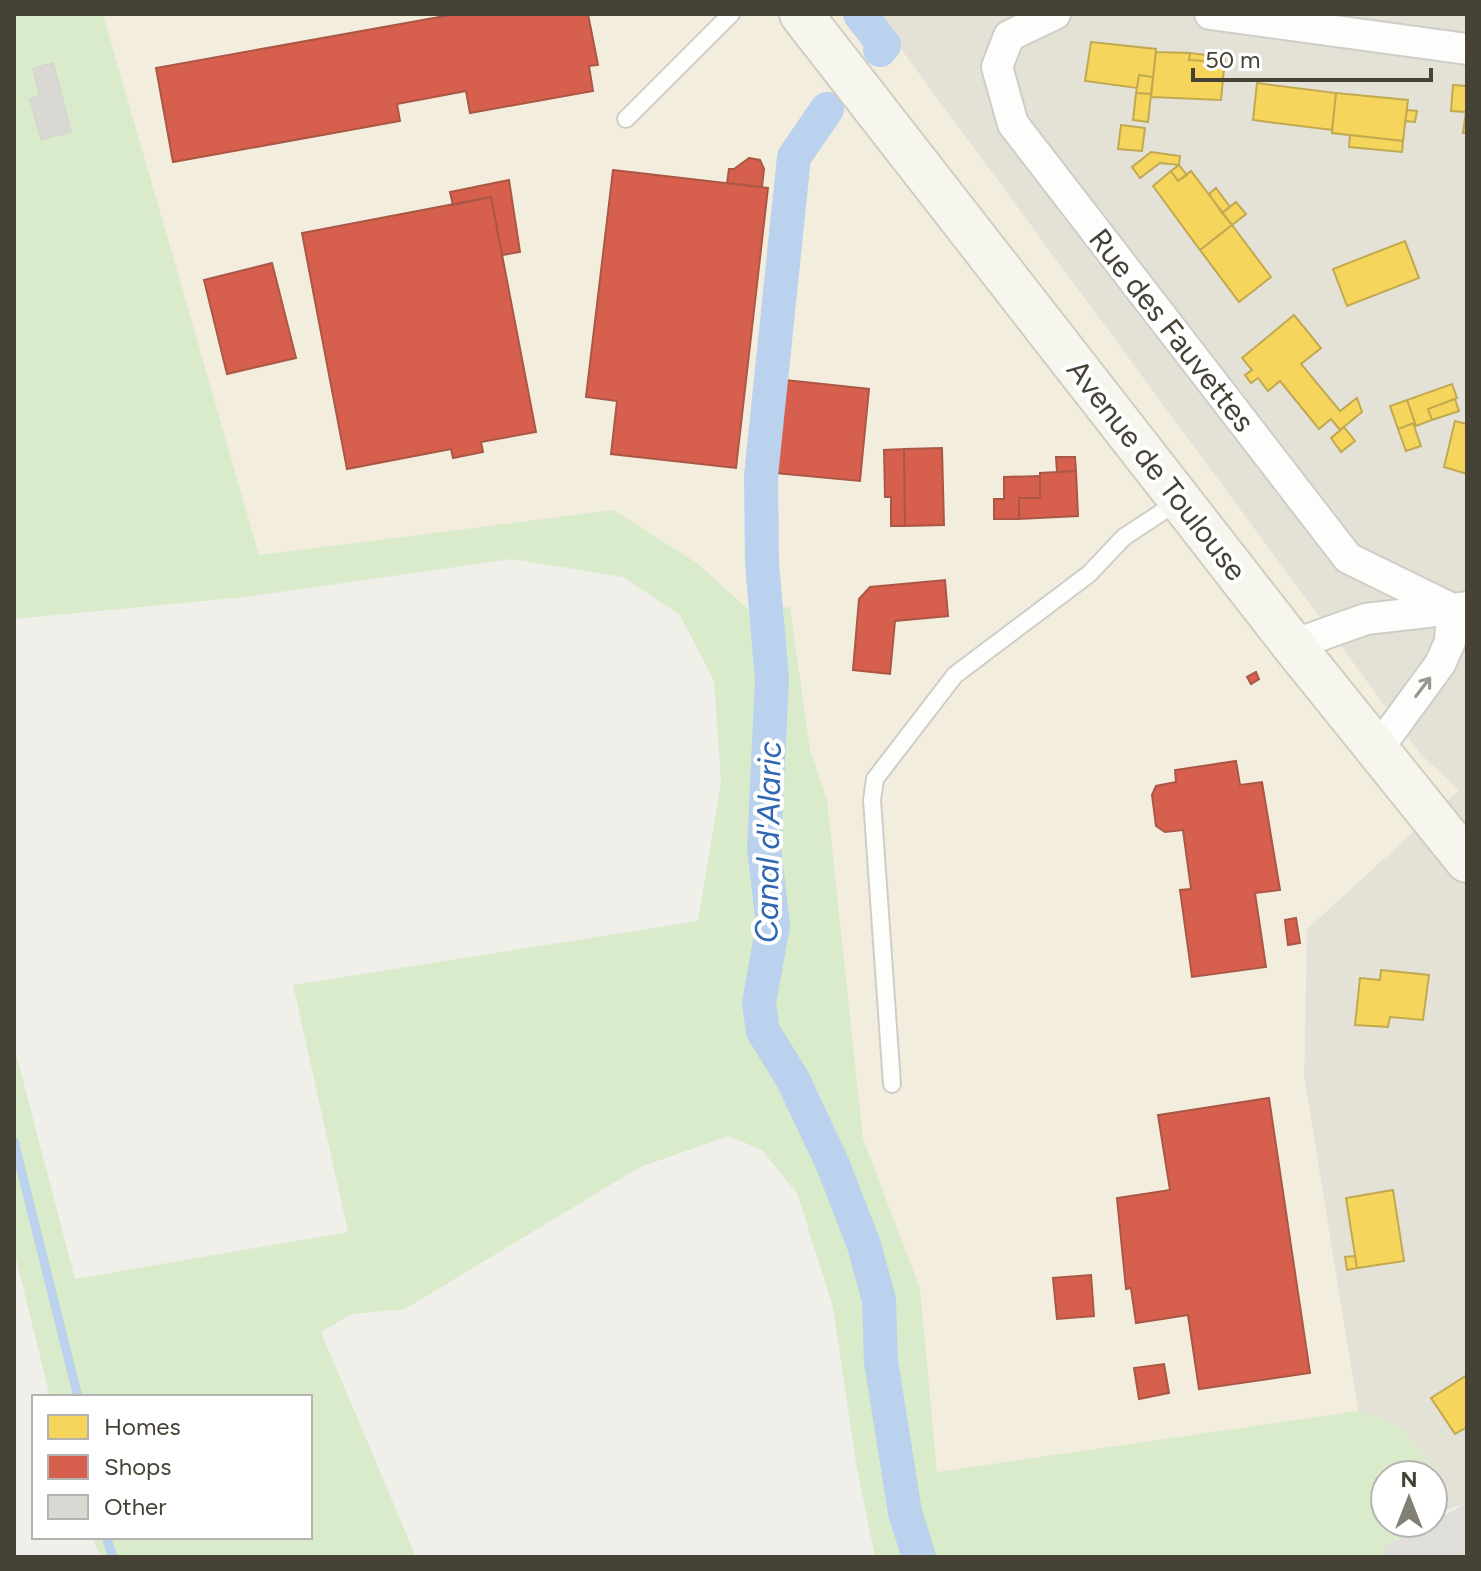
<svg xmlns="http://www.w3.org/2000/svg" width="1481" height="1571" font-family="Figtree,sans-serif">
  <rect width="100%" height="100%" fill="#f0efea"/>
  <!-- residential -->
  <path fill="#e4e2d7" d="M875 14H1467V1503L1448 1510 1436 1473 1401 1427 1358 1411 1304 1076 1307 929 1459 790 1421 755Z"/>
  <!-- commercial -->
  <path fill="#f3eddd" d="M103 14H875L1421 755 1459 790 1307 929 1304 1076 1358 1411 937 1472 920 1288 863 1139 827 800 810 750 790 607 750 610 698 564 614 510 259 555Z"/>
  <!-- industrial -->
  <path fill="#e0ded8" d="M1467 1503V1557H1385L1382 1548Z"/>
  <!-- green -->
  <path fill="#d9ebca" d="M14 14H103L259 555 614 510 698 564 749 610 790 607 810 750 827 800 863 1139 920 1288 937 1472 1358 1411 1401 1427 1436 1473 1448 1510 1433 1519V1475H1385V1523H1426L1383 1548 1385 1557H875L856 1463 833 1307 797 1193 762 1150 729 1136 640 1167 405 1309 352 1314 321 1332 416 1557H101L92 1537H310V1397H50L14 1250V1046L75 1279 348 1232 293 985 698 921 721 782 714 681 680 615 623 577 512 559 246 597 14 619Z"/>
  <!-- homes -->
  <path fill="#f6d55c" stroke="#c1a951" stroke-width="2" d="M1091 42 1156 49 1153 77 1139 75 1137 88 1085 81Z
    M1156 52 1190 53 1189 60 1206 61 1207 55 1225 58 1221 100 1151 97Z
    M1190 53 1207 55 1206 61 1189 60Z
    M1139 75 1153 77 1151 94 1136 93Z
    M1257 83 1336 93 1332 130 1253 120Z
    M1453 85 1467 86V133H1463L1466 112 1451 111Z
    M1136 93 1151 94 1148 122 1133 120Z
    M1336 93 1408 100 1403 141 1332 133Z
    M1407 110 1417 111 1415 122 1405 121Z
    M1121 125 1145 128 1142 151 1118 149Z
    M1350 135 1403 141 1402 152 1349 147Z
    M1151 152 1180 156 1179 165 1160 163 1140 178 1132 167Z
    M1179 165 1187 175 1178 181 1171 171Z
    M1171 171 1178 181 1191 171 1232 225 1200 250 1153 186Z
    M1216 188 1230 207 1222 213 1209 194Z
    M1236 202 1246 214 1232 225 1222 213Z
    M1232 225 1271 277 1239 302 1200 250Z
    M1405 241 1419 278 1347 306 1333 269Z
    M1294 315 1321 348 1301 364 1340 411 1357 398 1362 412 1340 430 1331 419 1319 429 1280 381 1268 391 1258 378 1251 383 1245 375 1252 370 1242 358Z
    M1452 384 1457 398 1428 409 1432 420 1416 426 1407 400Z
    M1455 399 1459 411 1432 420 1428 409Z
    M1407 400 1415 423 1398 429 1390 406Z
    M1455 421 1467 424V474L1444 467Z
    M1413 423 1421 446 1406 451 1398 429Z
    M1344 427 1355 441 1341 452 1331 438Z
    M1381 970 1429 975 1423 1020 1390 1017 1388 1027 1355 1025 1360 978 1380 980Z
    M1393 1190 1404 1261 1357 1268 1346 1198Z
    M1355 1256 1357 1268 1347 1270 1345 1257Z
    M1467 1375V1427L1455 1434 1431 1398Z"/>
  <!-- shops -->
  <path fill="#d6604d" stroke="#ab5746" stroke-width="2" d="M456 14H588L598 65 589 66 593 91 470 113 466 91 397 104 400 121 173 162 156 68Z
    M749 158 760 160 764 169 762 187 727 183 729 169H734Z
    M613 170 768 188 736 468 611 454 617 401 586 397Z
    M509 180 520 252 502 255 491 197 453 205 450 192Z
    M491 197 536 432 481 442 483 452 453 458 451 449 347 469 302 233Z
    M272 263 296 358 227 374 204 280Z
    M785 380 869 389 860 481 776 473Z
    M942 448 944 525 905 526 904 449Z
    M904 449 905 526H891V497H885L884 450Z
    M1056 457H1075L1076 471 1057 472Z
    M1076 471 1078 516 1019 519V498H1040V473Z
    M1040 476V498H1019V519H994V499H1004V477Z
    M945 580 948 616 895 621 890 674 853 670 859 599 870 587Z
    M1256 672 1259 679 1251 684 1247 677Z
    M1236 761 1240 785 1262 782 1280 890 1255 893 1266 967 1192 977 1180 890 1191 889 1183 830 1165 832 1156 826 1152 795 1156 786 1176 782 1175 770Z
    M1296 918 1300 943 1288 945 1285 920Z
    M1269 1098 1310 1373 1199 1389 1188 1315 1136 1323 1131 1288 1126 1289 1117 1198 1170 1190 1158 1115Z
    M1091 1275 1094 1316 1057 1319 1053 1278Z
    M1164 1364 1169 1393 1139 1399 1134 1368Z"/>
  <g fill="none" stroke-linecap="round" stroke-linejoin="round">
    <!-- stream -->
    <path stroke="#bad2ee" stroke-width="9" d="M14 1141 78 1397
      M106 1537 113 1557"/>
    <!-- canal -->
    <path stroke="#bad2ee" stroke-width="34" d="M860 14 884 45 880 50
      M827 109 794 157 761 476 762 563 772 679 764 848 773 925 759 1003 763 1031 793 1080 833 1165 864 1245 879 1300 881 1362 905 1512 919 1557"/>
  </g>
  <!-- building -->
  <path fill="#dad8d2" stroke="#d8d6d0" stroke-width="2" d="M53 63 71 132 41 139 30 99 40 96 33 69Z"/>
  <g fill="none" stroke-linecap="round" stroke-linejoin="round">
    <defs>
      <path id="service" d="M626 119 731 14
        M892 1084 872 800 875 779 955 675 1089 574 1124 537 1179 501"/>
      <path id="minor" d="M1055 14 1009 36 997 67 1013 124 1348 558 1452 609 1467 607
        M1210 14 1467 49
        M1293 645 1366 619 1452 609 1450 642 1440 664 1377 750"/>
      <path id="secondary" d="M801 14 1293 645 1467 861"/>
    </defs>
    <!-- service casing -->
    <use href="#service" stroke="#cecdc7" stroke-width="20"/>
    <!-- minor casing -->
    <use href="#minor" stroke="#cecdc7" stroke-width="34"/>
    <!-- secondary casing -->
    <use href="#secondary" stroke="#d0cec1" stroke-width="46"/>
    <!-- service -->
    <use href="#service" stroke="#fdfdfc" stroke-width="16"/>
    <!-- minor -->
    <use href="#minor" stroke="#fdfdfc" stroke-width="30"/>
    <!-- secondary -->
    <use href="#secondary" stroke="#f7f6ee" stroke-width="42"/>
  </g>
  <!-- one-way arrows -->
  <defs><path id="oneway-shaft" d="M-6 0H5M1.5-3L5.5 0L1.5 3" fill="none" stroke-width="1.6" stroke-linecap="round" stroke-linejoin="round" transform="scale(2)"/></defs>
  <use stroke="#98968f" href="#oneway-shaft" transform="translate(1423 687) rotate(-53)"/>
  <g text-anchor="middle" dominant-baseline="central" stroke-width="8" stroke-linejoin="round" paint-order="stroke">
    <!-- street labels -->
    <g font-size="30" fill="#464236" stroke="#fff">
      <text transform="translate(1172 330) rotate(52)">Rue des Fauvettes</text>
      <text transform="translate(1157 470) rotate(52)">Avenue de Toulouse</text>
    </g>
    <!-- water labels -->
    <g font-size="32" font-style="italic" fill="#2f67b2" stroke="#fff">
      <text transform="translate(768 842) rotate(-89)">Canal d'Alaric</text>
    </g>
  </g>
  <!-- border -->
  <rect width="1481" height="1571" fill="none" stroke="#464236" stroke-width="32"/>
  <!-- legend -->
  <rect x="32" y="1395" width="280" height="144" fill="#ffffff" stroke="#b5b3af" stroke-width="2"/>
  <rect x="48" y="1415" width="40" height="24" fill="#f6d55c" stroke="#b5b3af" stroke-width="2"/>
  <text x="104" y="1435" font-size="24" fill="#464236">Homes</text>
  <rect x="48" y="1455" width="40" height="24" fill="#d6604d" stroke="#b5b3af" stroke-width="2"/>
  <text x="104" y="1475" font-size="24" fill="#464236">Shops</text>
  <rect x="48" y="1495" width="40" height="24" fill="#dad8d2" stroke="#b5b3af" stroke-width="2"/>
  <text x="104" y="1515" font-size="24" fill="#464236">Other</text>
  <!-- north arrow -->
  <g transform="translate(1409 1499)"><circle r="38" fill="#ffffff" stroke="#b5b3af" stroke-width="2"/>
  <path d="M0-6L14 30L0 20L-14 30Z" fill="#827f75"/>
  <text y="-12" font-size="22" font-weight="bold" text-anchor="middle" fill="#464236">N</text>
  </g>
  <!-- scale -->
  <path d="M1193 68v12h238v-12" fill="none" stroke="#464236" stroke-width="4"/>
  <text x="1205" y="68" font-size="24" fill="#464236" stroke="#ffffff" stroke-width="6" paint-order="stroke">50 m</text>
</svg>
